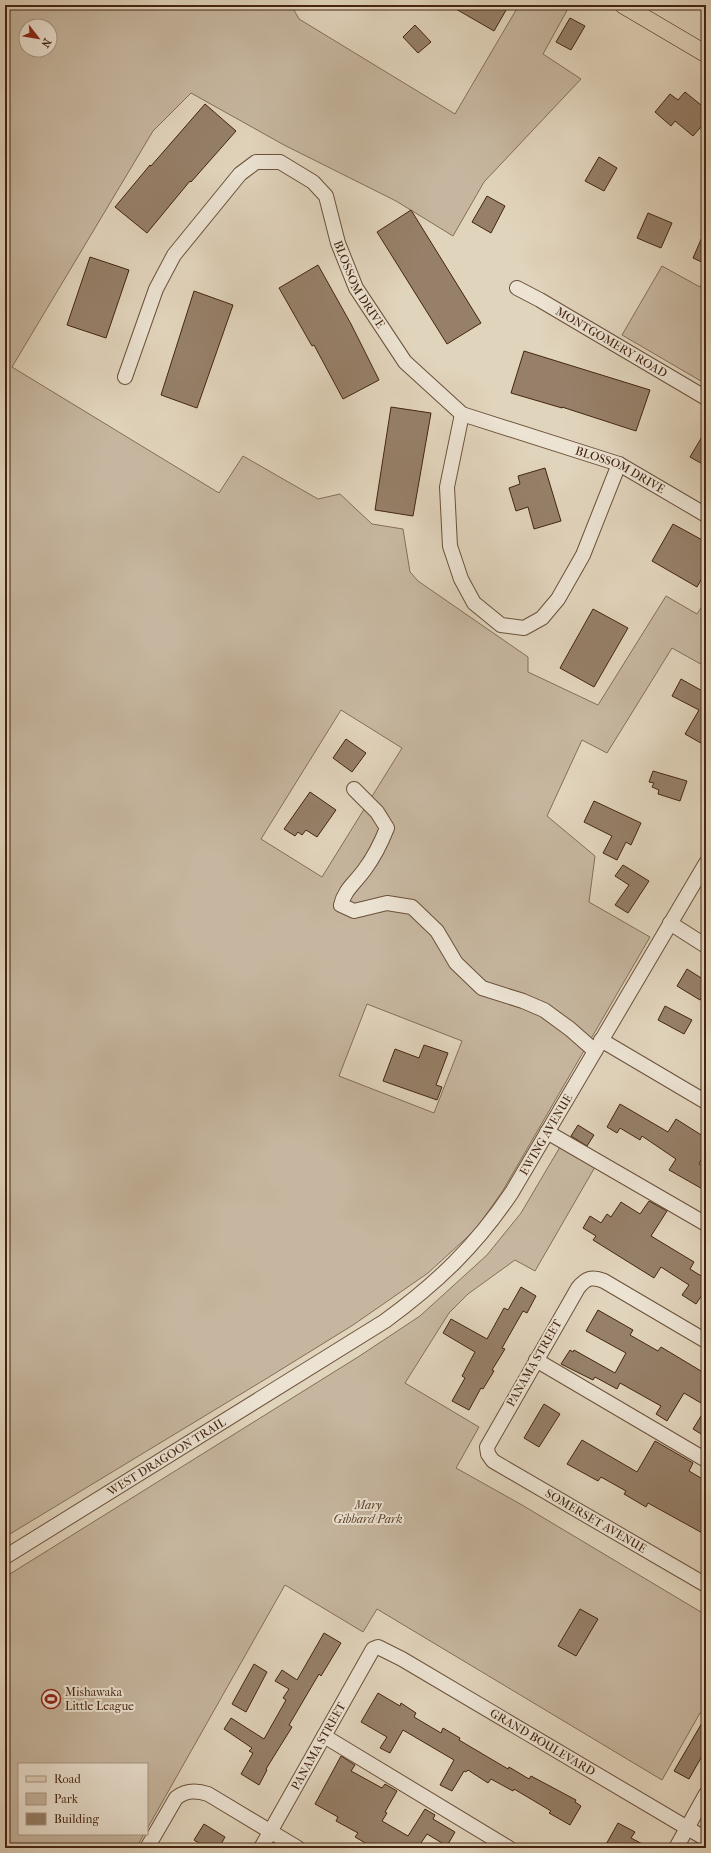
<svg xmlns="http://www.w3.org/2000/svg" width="711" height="1853" font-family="'IM FELL French Canon',serif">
  <rect width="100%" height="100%" fill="#e1d4bc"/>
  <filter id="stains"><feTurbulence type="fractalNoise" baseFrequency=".005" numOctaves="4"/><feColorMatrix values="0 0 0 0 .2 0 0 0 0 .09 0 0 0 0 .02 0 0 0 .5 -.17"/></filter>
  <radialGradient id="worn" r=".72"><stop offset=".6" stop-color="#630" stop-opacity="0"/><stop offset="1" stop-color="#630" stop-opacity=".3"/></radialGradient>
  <!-- green -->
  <path fill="#c6b69f" stroke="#856e57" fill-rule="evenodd" d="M5 5H291L299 19 455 114 519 5H570L543 54 581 79 484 182 453 236 396 201 284 145 191 93 153 131 12 367 219 493 243 456 318 499 340 494 372 524 403 529 410 572 418 581 528 657V672L598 705 666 596 697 614 706 600V667L672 648 607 753 582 740 547 816 595 856 589 902 650 937 502 1192 475 1230 428 1273 353 1325 269 1377 5 1537ZM26 26H50V50H26ZM341 710 402 748 322 877 261 839ZM367 1004 462 1041 434 1113 339 1076Z
    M662 266 700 287 706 276V384L622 335Z
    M560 1147 595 1167 535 1271 515 1260 468 1294 449 1313 405 1383 479 1427 456 1468 522 1505 706 1615V1715L700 1713 662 1780 377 1609 363 1632 285 1585 147 1829V1764H19V1834H144L136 1848H5V1577L358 1357 420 1316 487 1255 521 1213Z"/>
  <!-- building -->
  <path fill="#968069" stroke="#44250f" d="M449 5H509L494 31Z
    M570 18 585 26 571 50 556 42Z
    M415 25 431 42 418 53 403 37Z
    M685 92 706 109V121L693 136 675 121 671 126 655 112 670 94 678 100Z
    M205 104 236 131 191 182 190 181 147 233 115 207 150 165 151 166Z
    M599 157 617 168 604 191 585 181Z
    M487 196 505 206 491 233 472 222Z
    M411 210 481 323 447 344 377 232Z
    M648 213 672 223 661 248 637 238Z
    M706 228V264L693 258Z
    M90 257 129 270 106 338 67 325Z
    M318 265 351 324 379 380 343 399 314 345 312 346 279 288Z
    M194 291 233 305 197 408 161 395Z
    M524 351 650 390 636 431 562 407V408L511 393Z
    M391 407 431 413 413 516 375 510Z
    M706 430V466L690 457Z
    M545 468 561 521 534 529 528 507 516 511 509 488 520 484 518 476Z
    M673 524 706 542V571L697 587 652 561Z
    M593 609 628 628 594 687 560 668Z
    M681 679 706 693V746L685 734 699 710 672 696Z
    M346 739 366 753 352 772 333 758Z
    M653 771 687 781 680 801 658 794 659 790 652 787 654 783 649 782Z
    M310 792 336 810 317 837 306 830 302 835 298 832 295 836 284 829Z
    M594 801 641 823 631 845 626 842 617 860 603 853 612 836 584 822Z
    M623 865 649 881 628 913 615 905 629 885 615 876Z
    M687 969 706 981V990L700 1000 677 986Z
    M665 1006 692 1020 684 1034 658 1020Z
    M424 1045 448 1053 436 1085 442 1087 437 1100 383 1081 395 1049 419 1058Z
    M620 1104 668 1132 676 1119 706 1138V1152L699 1164 706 1168V1191L669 1170 676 1159 642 1136 640 1140 620 1128 617 1133 607 1127Z
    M578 1125 594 1135 587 1146 571 1136Z
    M649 1201 667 1211 651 1236 694 1262 690 1269 706 1279V1289L696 1304 682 1295 689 1285 661 1267 654 1278 593 1240 596 1236 583 1228 590 1216 601 1223 607 1214 611 1217 621 1202 640 1214Z
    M521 1287 536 1296 527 1313 523 1311 502 1348 505 1349 492 1370 494 1371 483 1389 481 1388 469 1410 452 1401 465 1378 462 1376 475 1352 443 1333 451 1319 487 1339 504 1308 508 1310Z
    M598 1310 633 1330 630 1335 658 1351 661 1347 706 1374V1406L684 1393 667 1421 656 1414 661 1406 620 1383 617 1389 595 1377 593 1380 561 1364 570 1350 573 1352 574 1350 615 1373 626 1353 586 1331Z
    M544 1404 560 1414 539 1447 524 1438Z
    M706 1408V1437L693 1429Z
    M582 1440 637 1472 655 1441 693 1463 689 1471 706 1481V1535L648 1503 646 1507 624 1494 626 1491 601 1477 598 1481 567 1464Z
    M580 1609 598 1619 576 1656 558 1646Z
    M324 1633 341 1643 321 1676 319 1674 289 1725 292 1727 266 1769 267 1770 259 1785 241 1774 253 1753 249 1751 252 1748 224 1729 231 1718 264 1739 286 1700 283 1698 289 1689 275 1681 282 1670 297 1680Z
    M254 1664 267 1672 246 1712 232 1704Z
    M378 1693 400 1706 401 1703 416 1713 414 1717 441 1733 443 1728 460 1738 459 1740 508 1769 509 1767 529 1779 531 1776 576 1800 575 1802 581 1806 570 1825 549 1813 551 1811 514 1789 513 1791 491 1779 488 1783 468 1770 466 1772 464 1771 452 1791 440 1785 454 1760 403 1730 390 1753 380 1748 387 1737 361 1722Z
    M706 1716V1749L689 1779 674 1771Z
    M341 1756 355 1765 351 1771 382 1788 385 1784 397 1791 385 1812 387 1813 382 1821 408 1836 425 1809 435 1815 433 1819 455 1832 447 1846 427 1834 421 1843 429 1848H374L355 1837 358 1833 336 1821 338 1817 315 1804Z
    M618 1823 635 1832 631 1838 650 1848H604Z
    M204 1824 225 1837 219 1848H207L194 1840Z"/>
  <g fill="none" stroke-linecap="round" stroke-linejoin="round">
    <defs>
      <g id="minor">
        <path id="s1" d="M517 288 540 300 706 398"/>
        <path id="s2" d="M125 377 156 289 174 255 240 174 256 162H280L313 182 326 196 338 243 356 288 405 362 462 414 619 464 706 515"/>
        <path d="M462 414 447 487 450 546 461 579 474 603 501 625 524 628 542 618 558 599 583 555 619 464"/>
        <path d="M354 789 377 812 387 828C381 843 374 857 365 869 356 882 344 890 341 905L354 911 387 903 412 907 437 931 456 963 482 988 523 1001 544 1010 570 1029 595 1051"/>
        <path d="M670 923 706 946"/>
        <path d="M601 1040 706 1102"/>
        <path d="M547 1132 706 1224"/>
        <path id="s3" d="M706 1341 604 1281C592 1276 586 1278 578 1288L487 1447 488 1454 493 1461 706 1585"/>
        <path d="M536 1360 706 1460"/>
        <path id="s4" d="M5 1557 385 1321C437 1283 476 1246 512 1192L706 863"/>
        <path d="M324 1736 509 1848"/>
        <path d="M147 1848 176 1798C186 1790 196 1790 208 1794L298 1848"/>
        <path id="s5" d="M261 1848 373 1649 378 1647 402 1659 706 1839"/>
        <path d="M676 1848 706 1794"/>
      </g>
      <path id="major" d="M623 5 706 54"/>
    </defs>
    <!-- minor casing -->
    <use href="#minor" stroke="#6b513a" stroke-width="16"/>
    <!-- major casing -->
    <use href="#major" stroke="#44250f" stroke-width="18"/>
    <!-- minor -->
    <use href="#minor" stroke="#ece3d3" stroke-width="14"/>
    <!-- major -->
    <use href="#major" stroke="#e1d4bc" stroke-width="17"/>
  </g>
  <!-- icons -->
  <defs>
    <symbol id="stadium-ring" viewBox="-11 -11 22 22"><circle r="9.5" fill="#ece3d3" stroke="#8f2418" stroke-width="1.5"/><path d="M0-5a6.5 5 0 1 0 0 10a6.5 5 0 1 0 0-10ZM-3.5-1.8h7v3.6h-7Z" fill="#8f2418"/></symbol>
  </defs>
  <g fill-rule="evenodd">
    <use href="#stadium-ring" x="40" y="1688" width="22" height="22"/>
  </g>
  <g text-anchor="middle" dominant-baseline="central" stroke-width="4" stroke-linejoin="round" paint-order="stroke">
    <!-- street labels -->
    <g font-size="12" fill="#44250f" stroke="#ece3d3">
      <text stroke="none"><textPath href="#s2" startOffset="433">BLOSSOM DRIVE</textPath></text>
      <text stroke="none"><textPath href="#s1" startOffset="109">MONTGOMERY ROAD</textPath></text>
      <text stroke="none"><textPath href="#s2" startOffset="769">BLOSSOM DRIVE</textPath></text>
      <text stroke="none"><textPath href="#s4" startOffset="696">EWING AVENUE</textPath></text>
      <text transform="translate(534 1363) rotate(-60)">PANAMA STREET</text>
      <text stroke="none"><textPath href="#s4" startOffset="190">WEST DRAGOON TRAIL</textPath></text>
      <text stroke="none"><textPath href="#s3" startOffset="466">SOMERSET AVENUE</textPath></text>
      <text stroke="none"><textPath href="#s5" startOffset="424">GRAND BOULEVARD</textPath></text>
      <text stroke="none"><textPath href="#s5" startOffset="117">PANAMA STREET</textPath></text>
    </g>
    <!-- park labels -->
    <g font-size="12" font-style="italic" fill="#5e422c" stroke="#ece3d3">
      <text x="368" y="1505">Mary<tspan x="368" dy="14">Gibbard Park</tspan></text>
    </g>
    <!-- poi labels -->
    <g font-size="12" fill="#44250f" stroke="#ece3d3" text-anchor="start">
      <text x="65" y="1692">Mishawaka<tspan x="65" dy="14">Little League</tspan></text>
    </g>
  </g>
  <!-- margin -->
  <rect width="711" height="1853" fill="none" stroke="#e1d4bc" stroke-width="20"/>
  <rect x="6" y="6" width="699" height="1841" fill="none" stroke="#44250f" stroke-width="2"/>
  <rect x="10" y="10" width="691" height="1833" fill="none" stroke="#44250f"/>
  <!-- legend -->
  <rect x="18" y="1763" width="130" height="72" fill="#ece3d3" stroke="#a99785"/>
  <rect x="26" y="1776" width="20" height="6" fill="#e1d4bc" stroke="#a99785"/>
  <text x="54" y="1783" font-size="12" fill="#44250f">Road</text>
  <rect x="26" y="1793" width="20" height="12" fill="#c6b69f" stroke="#a99785"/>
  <text x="54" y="1803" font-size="12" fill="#44250f">Park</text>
  <rect x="26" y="1813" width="20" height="12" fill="#968069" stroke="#a99785"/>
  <text x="54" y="1823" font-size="12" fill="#44250f">Building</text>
  <!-- north arrow -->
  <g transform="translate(38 38) rotate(121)"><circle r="19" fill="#ece3d3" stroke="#a99785"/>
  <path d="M0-3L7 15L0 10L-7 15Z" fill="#8f2418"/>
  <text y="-6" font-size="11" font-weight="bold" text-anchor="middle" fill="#44250f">N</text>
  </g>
  <rect width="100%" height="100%" filter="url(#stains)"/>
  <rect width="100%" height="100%" fill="url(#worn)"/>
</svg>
